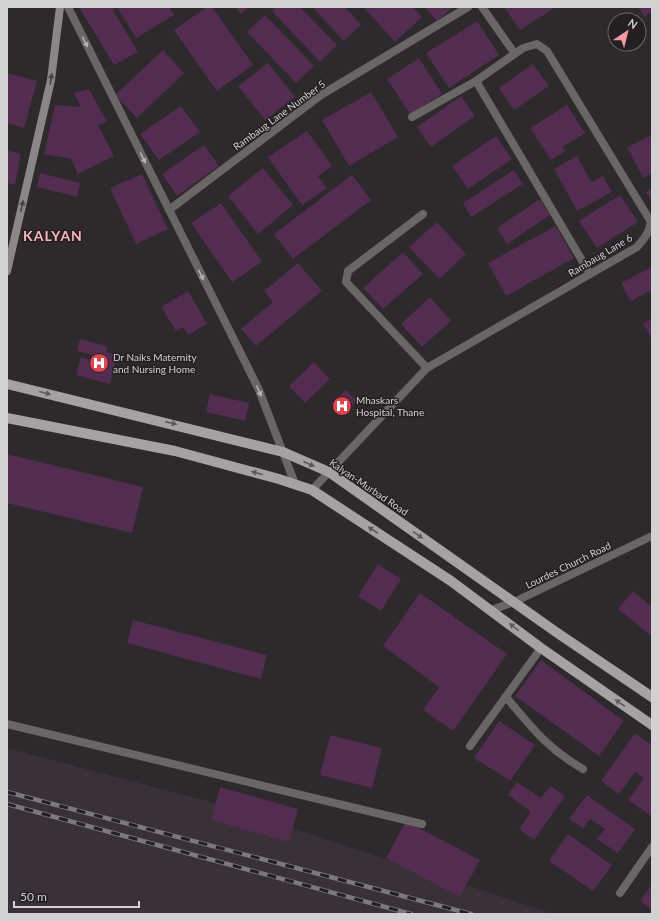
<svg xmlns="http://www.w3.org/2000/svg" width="659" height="921" font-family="Lato,sans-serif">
  <rect width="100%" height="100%" fill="#2d292c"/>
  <!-- built -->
  <path fill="#393038" d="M7 748 222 805 554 914H7Z"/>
  <!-- building -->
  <path fill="#522d4f" d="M79 7H115L113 10 138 52 114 65Z
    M117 7H169L174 15 136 38Z
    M207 7H212L253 65 217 91 174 30Z
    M235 7H249L241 14Z
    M277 7H300L337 45 320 62 272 11Z
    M312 7H345L361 25 344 41Z
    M368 7H413L422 17 395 42 365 9Z
    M424 7H453L437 21Z
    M504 7H552L553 9 520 30Z
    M638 7H652V11L645 17Z
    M265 15 314 66 296 83 247 32Z
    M477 21 499 55 449 88 426 53Z
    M163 50 184 73 137 118 115 95Z
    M419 58 442 94 410 114 387 79Z
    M268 63 295 97 265 120 238 86Z
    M533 64 549 86 514 110 499 88Z
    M7 73 37 81 24 128 7 123Z
    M89 89 107 122 98 125 114 156 78 174 71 159 44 154 55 105 81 107 74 93Z
    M371 92 398 137 349 166 322 120Z
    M461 96 475 116 431 147 417 127Z
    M567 105 585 133 562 147 565 151 551 160 530 128Z
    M181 106 200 132 159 160 140 134Z
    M307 131 332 166 318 176 327 188 302 205 268 157Z
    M652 135V173L643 178 627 147Z
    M496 136 512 159 468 189 452 166Z
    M204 145 219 166 177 196 162 174Z
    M7 150 21 154 15 185 7 183Z
    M577 156 591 182 603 176 612 192 577 211 554 169Z
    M263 168 293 205 258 234 228 196Z
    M514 170 523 184 471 217 463 203Z
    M40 173 80 183 77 197 37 187Z
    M142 174 168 229 136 244 110 188Z
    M352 175 371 200 293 259 274 234Z
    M652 188V202L646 192Z
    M620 195 638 222 597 248 579 221Z
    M540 199 550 215 507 244 497 228Z
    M221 203 262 262 232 282 191 223Z
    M437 222 466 254 439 279 409 247Z
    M556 226 574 258 506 296 488 263Z
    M403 252 423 274 383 309 363 288Z
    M298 263 322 291 256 346 241 329 273 302 264 291Z
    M652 267V290L630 301 621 283Z
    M188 291 207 324 188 335 183 327 176 331 161 307Z
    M430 297 451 321 422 347 401 324Z
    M652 319V340L643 323Z
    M80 339 107 346 106 352 117 355 110 384 76 375 81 357 91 360 92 355 77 351Z
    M314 362 330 379 305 403 289 386Z
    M346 390 357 401 342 415 331 404Z
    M210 394 249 403 245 421 206 412Z
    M7 454 143 487 132 533 7 503Z
    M378 564 401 579 381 611 358 596Z
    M633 591 652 607V632L650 635 618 609Z
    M420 593 507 654 453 731 423 710 439 687 383 646Z
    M133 620 267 655 261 679 127 643Z
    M541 660 624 721 599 756 515 696Z
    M499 721 535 745 510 781 474 758Z
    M635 733 652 745V817L628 800 644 778 635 772 619 794 601 781Z
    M330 735 382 748 372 788 320 775Z
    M517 782 541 798 550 786 565 796 534 840 519 829 531 812 508 795Z
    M220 787 298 809 289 842 211 820Z
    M587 795 635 829 618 853 597 839 605 829 590 819 583 828 569 819Z
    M406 821 480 860 460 897 386 858Z
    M568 834 612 865 593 891 549 861Z
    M652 884V910L640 901Z"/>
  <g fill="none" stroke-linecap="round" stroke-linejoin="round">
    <!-- lane -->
    <path stroke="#696666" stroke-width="8" d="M506 697C532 728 547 748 583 769
      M470 746 541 648
      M620 893 652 847"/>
    <!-- street -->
    <path stroke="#696666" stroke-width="8" d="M68 7 259 390 295 484
      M482 7 515 54
      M476 81 590 274
      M169 210 321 95 468 7
      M423 214 348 271 346 282 427 368
      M312 490 427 368 637 247C644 239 649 233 651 222L547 51 537 44 523 48 476 81 412 117
      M491 610 514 602 652 536
      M7 724 422 824"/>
    <!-- secondary -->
    <path stroke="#8c8787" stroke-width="8" d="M7 271 51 80 60 7"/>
    <!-- primary -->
    <path stroke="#a7a1a1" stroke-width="10" d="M7 384 283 452 329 472 556 632 652 697
      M7 418 175 451 279 479 312 490 451 581 541 648 652 725"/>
    <defs>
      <path id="rail" d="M7 792 471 914
        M7 804 411 914"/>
    </defs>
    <!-- rail casing -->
    <use href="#rail" stroke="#7c787b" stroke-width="4.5"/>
    <!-- rail -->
    <use href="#rail" stroke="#231f23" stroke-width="3" stroke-dasharray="9" stroke-linecap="butt"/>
  </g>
  <!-- one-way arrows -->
  <defs><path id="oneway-solid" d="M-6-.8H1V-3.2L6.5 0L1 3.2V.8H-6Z"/></defs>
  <g fill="#b3b0b2">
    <use href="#oneway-solid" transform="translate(85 42) rotate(63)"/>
    <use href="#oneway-solid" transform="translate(143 158) rotate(63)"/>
    <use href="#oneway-solid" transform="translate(201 275) rotate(63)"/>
    <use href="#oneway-solid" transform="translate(259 391) rotate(66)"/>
  </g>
  <g fill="#484346">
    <use href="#oneway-solid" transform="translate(51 79) rotate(-81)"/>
    <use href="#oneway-solid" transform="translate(22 206) rotate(-77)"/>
  </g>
  <g fill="#5e5a5c">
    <use href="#oneway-solid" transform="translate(45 393) rotate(14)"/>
    <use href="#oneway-solid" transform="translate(171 423) rotate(13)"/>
    <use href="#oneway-solid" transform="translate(309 464) rotate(24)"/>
    <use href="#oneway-solid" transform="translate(257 473) rotate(-165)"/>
    <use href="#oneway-solid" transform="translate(373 530) rotate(-147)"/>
    <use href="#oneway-solid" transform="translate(418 535) rotate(35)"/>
    <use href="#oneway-solid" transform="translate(514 627) rotate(-142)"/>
    <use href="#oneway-solid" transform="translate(620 703) rotate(-145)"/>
  </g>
  <!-- icons -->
  <defs>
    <symbol id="hospital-disc" viewBox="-11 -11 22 22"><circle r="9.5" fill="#e0444e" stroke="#231f23"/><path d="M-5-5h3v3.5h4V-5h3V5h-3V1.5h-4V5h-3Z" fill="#fff"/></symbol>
  </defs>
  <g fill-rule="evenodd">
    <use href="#hospital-disc" x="88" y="352" width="22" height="22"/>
    <use href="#hospital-disc" x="331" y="395" width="22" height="22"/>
  </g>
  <g text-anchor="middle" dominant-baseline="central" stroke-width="3" stroke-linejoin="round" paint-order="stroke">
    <!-- street labels -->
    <g font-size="10" fill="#d3d0d3" stroke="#231f23">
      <text transform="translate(279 115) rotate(-36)">Rambaug Lane Number 5</text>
      <text transform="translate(600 255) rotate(-31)">Rambaug Lane 6</text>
      <text transform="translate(369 487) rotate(34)">Kalyan-Murbad Road</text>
      <text transform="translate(568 565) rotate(-26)">Lourdes Church Road</text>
    </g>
    <!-- poi labels -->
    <g font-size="10" fill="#d3d0d3" stroke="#231f23" text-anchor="start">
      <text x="113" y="357">Dr Naiks Maternity<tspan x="113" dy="12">and Nursing Home</tspan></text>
      <text x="356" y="400">Mhaskars<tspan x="356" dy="12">Hospital, Thane</tspan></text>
    </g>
    <!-- district labels -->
    <g font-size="14" font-weight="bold" letter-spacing="1" fill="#fcb7bd" stroke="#231f23">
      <text x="53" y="235">KALYAN</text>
    </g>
  </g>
  <!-- border -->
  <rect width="659" height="921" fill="none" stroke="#d3d0d3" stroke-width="16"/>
  <!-- north arrow -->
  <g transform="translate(627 32) rotate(35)"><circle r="19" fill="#231f23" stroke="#696669"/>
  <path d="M0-3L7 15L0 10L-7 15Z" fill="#f49aa4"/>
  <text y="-6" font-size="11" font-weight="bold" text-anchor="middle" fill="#d3d0d3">N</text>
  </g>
  <!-- scale -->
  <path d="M14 901v6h125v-6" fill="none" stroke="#d3d0d3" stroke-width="2"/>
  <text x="20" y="901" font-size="12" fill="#d3d0d3" stroke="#231f23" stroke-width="3" paint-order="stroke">50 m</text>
</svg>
